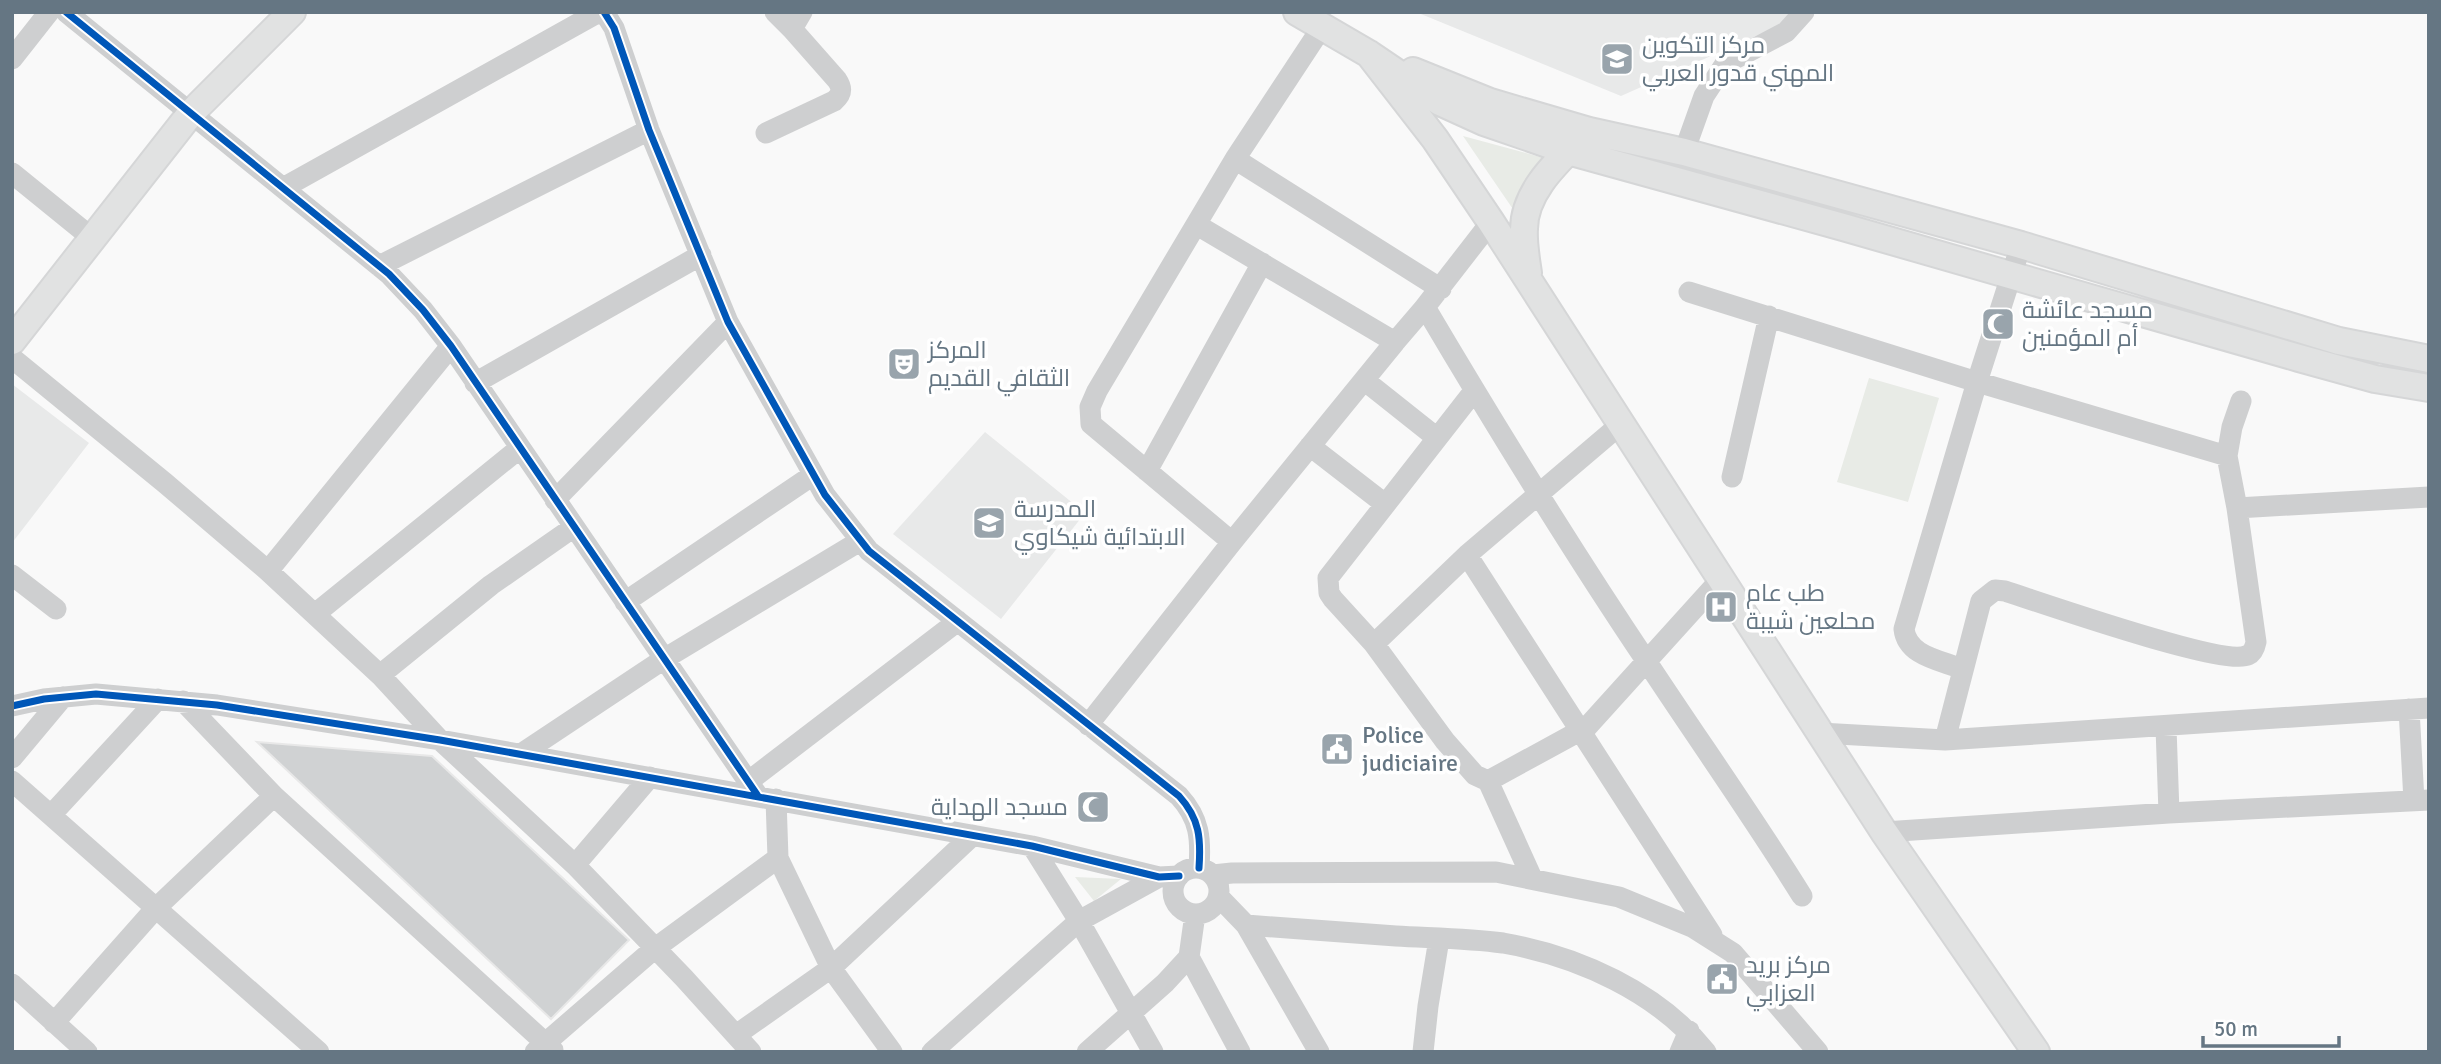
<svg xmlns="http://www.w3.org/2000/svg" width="2441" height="1064" font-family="Signika,Cairo,sans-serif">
  <rect width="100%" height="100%" fill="#f9f9f9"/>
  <!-- built -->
  <path fill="#e8e9e9" d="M1416 12H1789L1785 23 1621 96Z
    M12 384 89 443 12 543Z
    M985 432 1085 513 1001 619 893 534Z"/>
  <!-- green -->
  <path fill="#e8ebe6" d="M1463 136 1544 158 1519 218Z
    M1869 378 1939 398 1908 502 1837 482Z
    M1075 877 1121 879 1094 901Z"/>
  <!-- building -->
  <path fill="#d0d2d3" stroke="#e8e8e8" stroke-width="2" d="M257 742 432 756 629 940 551 1019Z"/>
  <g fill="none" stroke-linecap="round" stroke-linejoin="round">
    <defs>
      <path id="major" d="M1297 12 1369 54 1440 102 1484 122 1568 151 1843 227 2299 358 2375 379 2429 388
        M1369 54 1435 139 1491 222 1884 832 2036 1052
        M1413 71 1490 102 1589 131 1684 152 2021 245 2339 341 2429 359
        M1528 273C1526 259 1523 243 1524 229 1524 193 1555 164 1578 141
        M12 341 191 113 292 12"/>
    </defs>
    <!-- major casing -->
    <use href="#major" stroke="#d5d6d7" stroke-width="30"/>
    <!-- minor -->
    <path stroke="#cecfd0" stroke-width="21" d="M66 12 389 274 423 310 451 346 758 796
      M604 12 614 28 649 130 728 322 825 495 869 551 1179 796C1200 819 1201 839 1199 868
      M775 12 792 29 802 12
      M12 59 49 12
      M766 133 834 101C842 94 843 89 837 80L792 29
      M1684 152 1704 96 1725 64 1786 32 1804 12
      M1235 159 1441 289
      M12 173 92 238
      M283 188 599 12
      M1491 222 1425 307C1496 427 1569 546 1647 662 1699 741 1753 817 1802 896
      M379 266 649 130
      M1689 292 1977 382 2021 245
      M1395 342 1425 307
      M12 358 165 483 268 571 380 675 440 740 575 865 684 978 751 1052
      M1364 380 1437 438
      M475 383 701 255
      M1474 391 1328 578 1329 593 1333 599 1374 644 1445 741 1475 775 1488 781
      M1310 446 1385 504
      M1147 471 1262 263
      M1732 477 1769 316
      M555 500 728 322
      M2237 508 2429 497
      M1232 542 1091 424 1090 407 1097 391 1235 159 1322 27
      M1467 555 1712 935
      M268 571 451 346
      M12 575 56 609
      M625 602 813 475
      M315 614 520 448
      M1374 644 1467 555 1621 424
      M1962 669C1940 660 1907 656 1904 629L1977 382 2227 456
      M380 675 491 585 574 527
      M183 701 274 796 553 1050
      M12 706 44 699 96 694 217 705 440 740 1032 846 1159 877 1179 876
      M2409 709 2414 801
      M1088 725 1232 542 1395 342 1197 225
      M2166 727 2169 813
      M1820 733 1945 740 2429 708
      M1945 740 1981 601 1995 590 2005 591C2039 602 2225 667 2248 655 2253 653 2255 647 2256 642L2237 508 2227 456 2232 427 2241 401
      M521 754 664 659 860 541
      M12 758 63 697
      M12 781 319 1052
      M749 781 958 621
      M776 799 778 858
      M52 814 158 699
      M1884 832 2169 813 2429 800
      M1032 846 1079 921 1153 1052
      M575 865 650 777
      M1173 891a23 23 0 1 1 46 0a23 23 0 1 1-46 0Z
      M1213 875 1232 873 1496 872 1619 897 1692 927 1733 953 1818 1052
      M1532 878 1488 781 1587 727 1720 580
      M1219 897 1246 925 1319 1052
      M1195 914 1189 957 1240 1052
      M1246 925C1296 929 1346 932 1396 936 1431 938 1468 938 1503 943 1578 956 1658 992 1706 1052
      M12 984 87 1052
      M54 1023 155 909 274 796
      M736 1035 831 968 973 835
      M535 1052 654 949 778 858 831 968 892 1052
      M932 1052 1079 921 1159 877
      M1087 1052 1165 983 1189 957
      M1423 1052 1428 1006 1439 939
      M1680 1052 1689 1031"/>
    <!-- major -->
    <use href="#major" stroke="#e1e2e2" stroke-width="26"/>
    <defs>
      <path id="cycleway" d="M66 12 389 274 423 310 451 346 758 796
        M604 12 614 28 649 130 728 322 825 495 869 551 1179 796C1200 819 1201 839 1199 868
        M12 706 44 699 96 694 217 705 440 740 1032 846 1159 877 1179 876"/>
    </defs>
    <!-- cycleway casing -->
    <use href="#cycleway" stroke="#fff" stroke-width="11"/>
    <!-- cycleway -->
    <use href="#cycleway" stroke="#0057b8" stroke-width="7"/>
  </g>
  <!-- icons -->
  <defs>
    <symbol id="university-square" viewBox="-11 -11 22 22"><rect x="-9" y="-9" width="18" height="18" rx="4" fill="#99a4ac" stroke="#fff"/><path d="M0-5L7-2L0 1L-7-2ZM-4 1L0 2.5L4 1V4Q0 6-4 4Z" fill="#fff"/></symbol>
    <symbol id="mosque-square" viewBox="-11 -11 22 22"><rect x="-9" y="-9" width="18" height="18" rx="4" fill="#99a4ac" stroke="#fff"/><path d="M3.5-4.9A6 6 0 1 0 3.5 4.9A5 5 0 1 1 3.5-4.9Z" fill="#fff"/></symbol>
    <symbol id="theatre-square" viewBox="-11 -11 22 22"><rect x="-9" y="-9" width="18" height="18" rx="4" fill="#99a4ac" stroke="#fff"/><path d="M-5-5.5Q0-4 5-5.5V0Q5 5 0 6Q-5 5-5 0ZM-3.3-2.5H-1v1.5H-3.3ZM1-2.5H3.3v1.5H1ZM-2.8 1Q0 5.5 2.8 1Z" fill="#fff"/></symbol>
    <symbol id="school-square" viewBox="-11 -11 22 22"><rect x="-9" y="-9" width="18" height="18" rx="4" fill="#99a4ac" stroke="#fff"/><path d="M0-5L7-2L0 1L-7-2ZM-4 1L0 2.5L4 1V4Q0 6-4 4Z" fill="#fff"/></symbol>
    <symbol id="hospital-square" viewBox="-11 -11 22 22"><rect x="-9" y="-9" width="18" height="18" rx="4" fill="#99a4ac" stroke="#fff"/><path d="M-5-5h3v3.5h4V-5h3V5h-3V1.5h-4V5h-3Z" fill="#fff"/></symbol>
    <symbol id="civic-square" viewBox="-11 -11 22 22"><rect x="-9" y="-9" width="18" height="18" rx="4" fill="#99a4ac" stroke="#fff"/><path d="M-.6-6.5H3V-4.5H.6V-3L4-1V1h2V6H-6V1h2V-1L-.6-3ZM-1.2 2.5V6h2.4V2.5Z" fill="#fff"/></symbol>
  </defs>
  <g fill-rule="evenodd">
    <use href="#university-square" x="1598" y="40" width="38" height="38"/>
    <use href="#mosque-square" x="1979" y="305" width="38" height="38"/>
    <use href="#theatre-square" x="885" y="345" width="38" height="38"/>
    <use href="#school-square" x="970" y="504" width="38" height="38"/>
    <use href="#hospital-square" x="1702" y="588" width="38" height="38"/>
    <use href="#civic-square" x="1318" y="730" width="38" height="38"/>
    <use href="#mosque-square" x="1074" y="788" width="38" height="38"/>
    <use href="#civic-square" x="1703" y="960" width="38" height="38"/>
  </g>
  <g text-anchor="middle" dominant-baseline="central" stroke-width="7" stroke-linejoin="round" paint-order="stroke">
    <!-- poi labels -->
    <g font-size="24" fill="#657683" stroke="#fff" text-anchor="start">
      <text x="1642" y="45">مركز التكوين<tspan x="1642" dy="28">المهني قدور العربي</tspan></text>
      <text x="2022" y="310">مسجد عائشة<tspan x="2022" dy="28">أم المؤمنين</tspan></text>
      <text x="928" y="350">المركز<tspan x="928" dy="28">الثقافي القديم</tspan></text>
      <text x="1014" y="509">المدرسة<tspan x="1014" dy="28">الابتدائية شيكاوي</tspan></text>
      <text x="1746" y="593">طب عام<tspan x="1746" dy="28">محلعين شيبة</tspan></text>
      <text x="1362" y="735">Police<tspan x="1362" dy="28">judiciaire</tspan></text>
      <text x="1068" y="807" text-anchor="end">مسجد الهداية</text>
      <text x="1746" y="965">مركز بريد<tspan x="1746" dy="28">العزابي</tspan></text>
    </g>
  </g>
  <!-- border -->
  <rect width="2441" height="1064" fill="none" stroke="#657683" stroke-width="28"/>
  <!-- scale -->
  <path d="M2203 1036v10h136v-10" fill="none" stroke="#657683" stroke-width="3.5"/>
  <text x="2214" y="1036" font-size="21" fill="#657683" stroke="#ffffff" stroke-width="5" paint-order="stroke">50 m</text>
</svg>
